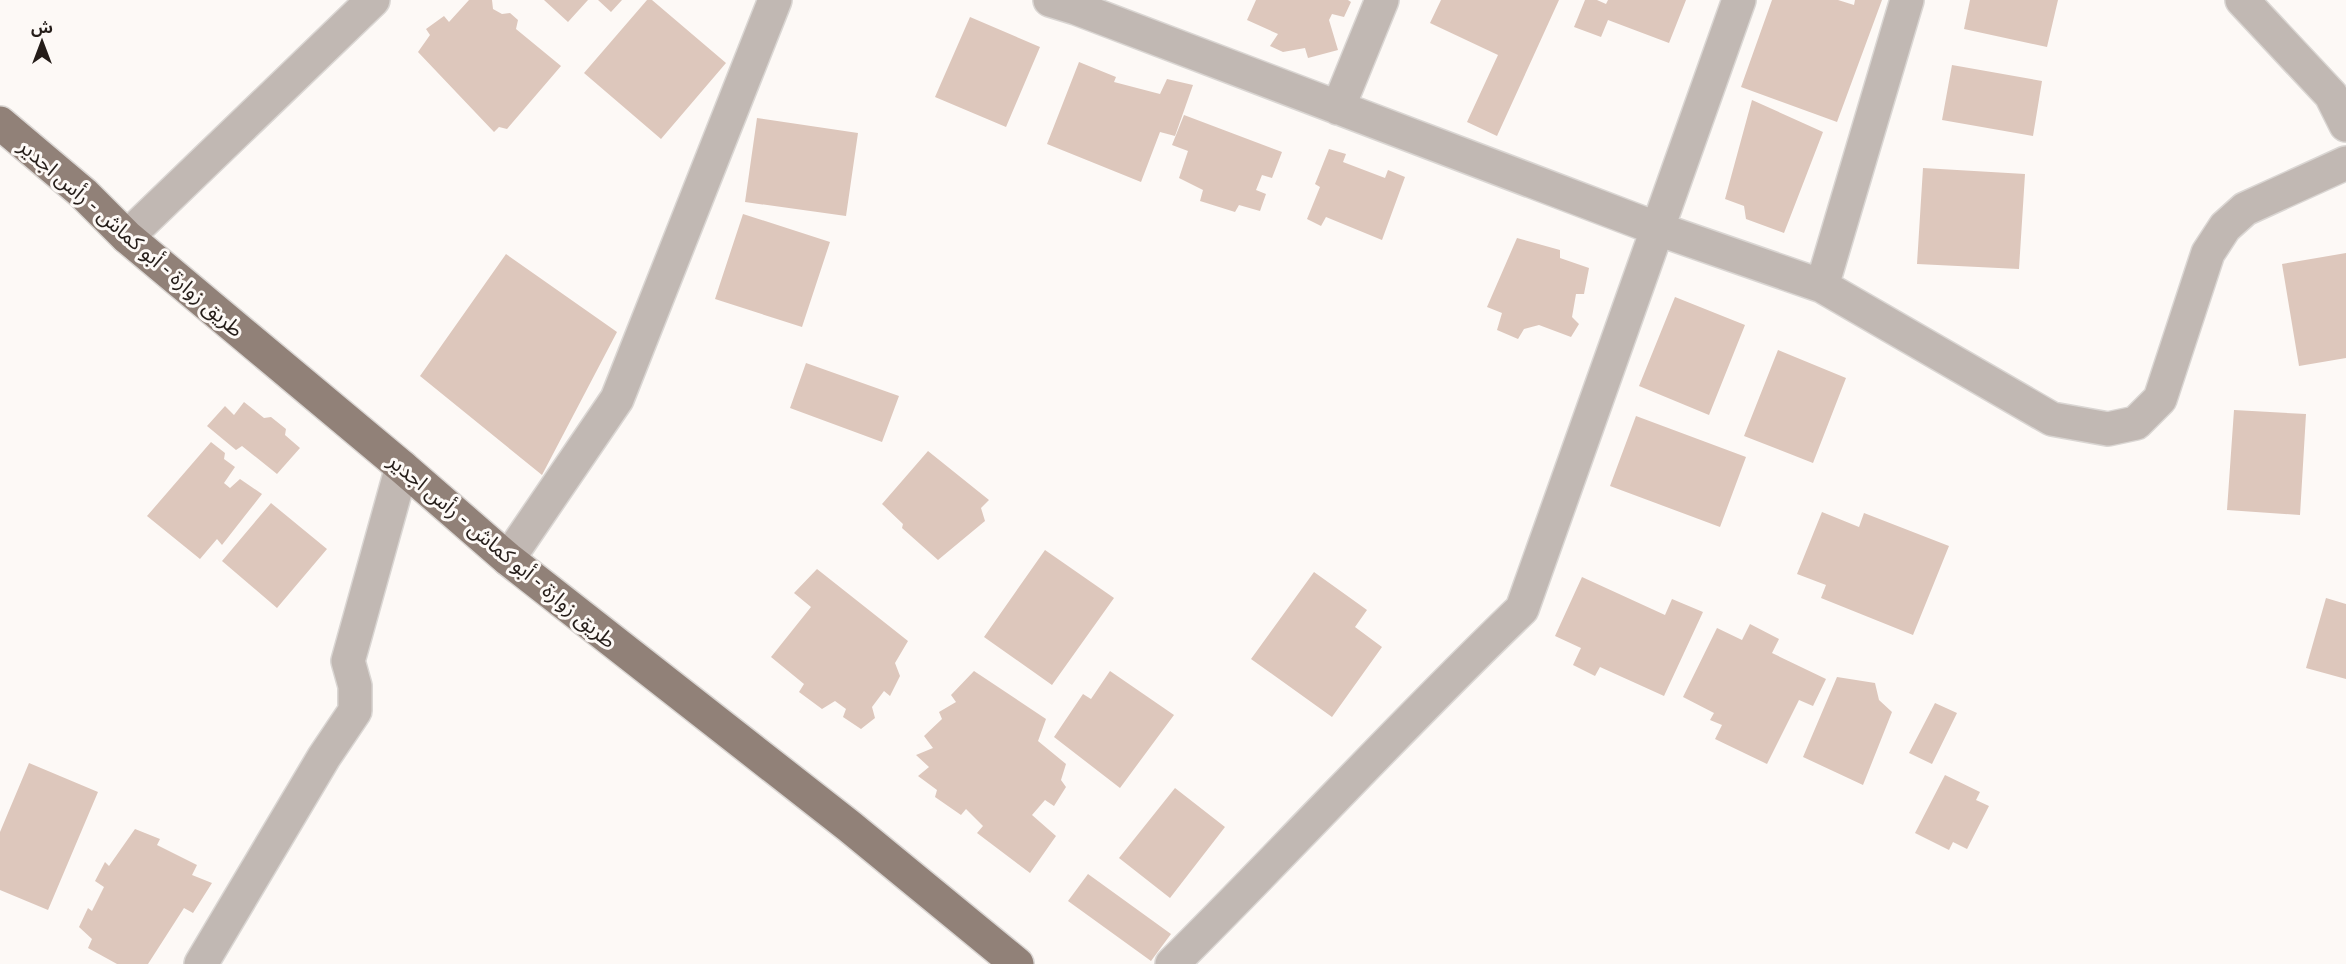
<svg xmlns="http://www.w3.org/2000/svg" width="2346" height="964" font-family="Lato,'Noto Sans Arabic',sans-serif">
  <rect width="100%" height="100%" fill="#fdf9f6"/>
  <!-- building -->
  <path fill="#ddc7bc" d="M469 0H492L493 9 502 14 510 13 518 20 516 29 561 66 507 129 499 127 494 132 418 52 430 35 426 29 444 16 449 22Z
    M544 0H588L568 22Z
    M598 0H622L611 12Z
    M647 0H652L726 63 661 139 584 73Z
    M1256 0H1348L1351 2 1344 17 1332 14 1329 20 1338 50 1308 58 1305 48 1283 52 1270 46 1278 34 1247 20Z
    M1441 0H1559L1497 136 1467 122 1498 55 1430 23Z
    M1585 0H1597L1606 4 1608 0H1686L1669 43 1608 20 1601 37 1574 27Z
    M1772 0H1838L1854 5 1855 0H1882L1837 122 1741 87Z
    M1970 0H2058L2047 47 1964 29Z
    M970 17 1040 47 1006 127 935 97Z
    M1079 62 1116 77 1114 82 1160 94 1167 79 1193 85 1175 136 1160 132 1141 182 1047 144Z
    M1952 65 2042 81 2033 136 1942 120Z
    M1752 100 1823 132 1784 233 1746 219 1744 206 1725 199Z
    M1184 115 1282 152 1272 178 1262 175 1256 190 1266 194 1260 211 1239 205 1235 212 1200 201 1203 190 1179 178 1188 151 1172 145Z
    M757 118 858 133 846 216 745 202Z
    M1329 149 1346 154 1343 162 1385 178 1388 170 1405 177 1382 240 1326 217 1321 226 1307 219 1320 187 1315 184Z
    M1923 168 2025 174 2019 269 1917 264Z
    M743 214 830 242 802 327 715 299Z
    M1517 238 1560 250V258L1589 268 1584 294H1576L1572 317 1579 324 1571 337 1539 325 1524 329 1518 339 1497 330 1502 313 1487 307Z
    M2346 253V358L2299 366 2282 264Z
    M506 254 617 332 542 475 420 376Z
    M1675 297 1745 325 1709 415 1639 386Z
    M1778 350 1846 378 1813 463 1744 436Z
    M806 363 899 396 882 442 790 408Z
    M244 402 264 418 271 417 286 429 285 435 300 448 277 474 242 446 236 450 207 426 225 406 234 415Z
    M2234 410 2306 414 2300 515 2227 510Z
    M1636 416 1746 457 1720 527 1610 486Z
    M211 442 225 453 224 459 235 467 224 483 230 488 240 479 262 494 222 545 217 539 200 559 147 516Z
    M928 451 989 500 981 508 985 521 938 560 902 528 903 524 882 504Z
    M271 503 327 549 277 608 222 561Z
    M1822 512 1859 527 1864 513 1949 546 1913 635 1821 598 1826 585 1797 574Z
    M1045 550 1114 598 1052 685 984 637Z
    M817 569 908 641 895 663 900 676 890 696 884 691 872 707 875 718 861 729 843 717 846 709 835 701 822 709 799 692 804 684 771 657 811 607 794 593Z
    M1314 572 1367 610 1355 627 1382 647 1332 717 1251 659Z
    M1582 577 1665 615 1672 599 1703 612 1664 696 1600 667 1595 676 1573 665 1581 648 1555 636Z
    M2326 598 2346 604V679L2306 668Z
    M1750 624 1779 639 1772 653 1826 679 1813 706 1799 700 1767 764 1715 739 1722 725 1710 720 1714 713 1683 697 1717 628 1742 640Z
    M974 671 1046 719 1038 741 1066 764 1061 780 1066 787 1054 806 1045 800 1032 815 1056 836 1030 873 977 833 983 826 966 809 961 815 935 797 937 790 918 776 929 767 916 755 933 748 924 736 942 719 939 712 956 702 951 695Z
    M1110 671 1174 715 1120 788 1054 737 1083 694 1091 699Z
    M1837 677 1875 683 1879 700 1892 712 1863 785 1803 757Z
    M1935 703 1957 713 1932 764 1909 753Z
    M29 763 98 792 48 910 0 890V832Z
    M1945 775 1980 792 1976 800 1989 806 1967 849 1953 842 1949 850 1915 833Z
    M1175 788 1225 827 1170 898 1119 858Z
    M135 829 160 839 157 845 197 865 192 875 212 883 193 913 184 908 148 964H117L88 948 92 939 79 927 88 908 92 911 104 887 95 881 105 862 109 866Z
    M1088 874 1171 934 1151 961 1068 901Z"/>
  <g fill="none" stroke-linecap="round" stroke-linejoin="round">
    <defs>
      <path id="minor" d="M1050 0 1076 8 1658 229 1822 286 2052 419 2108 429 2136 423 2160 399 2208 253 2225 227 2245 209 2346 163
        M2242 0 2331 95 2346 125
        M1338 108 1382 0
        M127 237 373 0
        M1822 286 1907 0
        M508 559 617 399 775 0
        M201 964 324 757 355 711V686L348 661 402 467
        M1172 964C1290 847 1402 724 1522 609L1739 0"/>
      <path id="primary" d="M0 123 83 193 127 237 402 467 508 559 849 826 1017 964"/>
    </defs>
    <!-- minor casing -->
    <use href="#minor" stroke="#dad6d3" stroke-width="36"/>
    <!-- primary casing -->
    <use href="#primary" stroke="#dad6d3" stroke-width="36"/>
    <!-- minor -->
    <use href="#minor" stroke="#c1b8b3" stroke-width="33"/>
    <!-- primary -->
    <use href="#primary" stroke="#918178" stroke-width="33"/>
  </g>
  <g text-anchor="middle" dominant-baseline="central" stroke-width="6" stroke-linejoin="round" paint-order="stroke">
    <!-- street labels -->
    <g font-size="21" fill="#251d19" stroke="#fdf9f6">
      <text transform="translate(132 237) rotate(41)">طريق زوارة - أبو كماش - رأس اجدير</text>
      <text transform="translate(503 550) rotate(40)">طريق زوارة - أبو كماش - رأس اجدير</text>
    </g>
  </g>
  <!-- north arrow -->
  <g transform="translate(42 42)" stroke="#fdf9f6" stroke-width="4.5" paint-order="stroke">
  <path d="M0-4.5L10 22L0 15L-10 22Z" fill="#251d19"/>
  <text y="-9" font-size="16" font-weight="bold" text-anchor="middle" fill="#251d19">ش</text>
  </g>
</svg>
